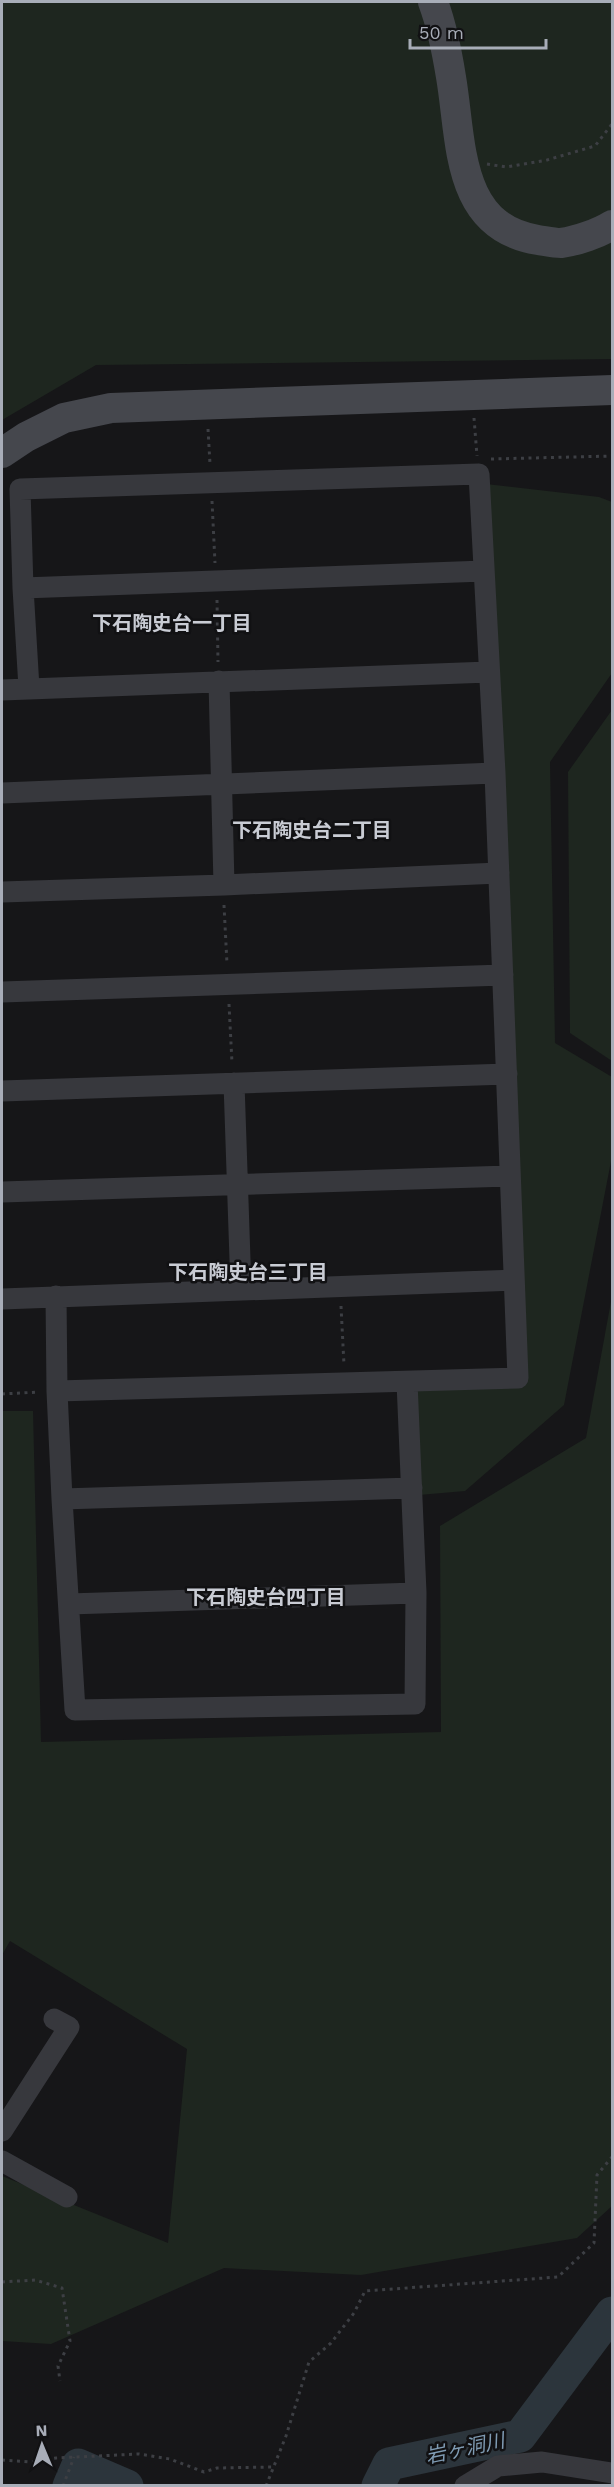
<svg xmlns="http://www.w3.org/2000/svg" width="614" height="2487" font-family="'Work Sans','Noto Sans JP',sans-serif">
  <rect width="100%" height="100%" fill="#161618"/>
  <!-- green -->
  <path fill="#1e261f" d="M2 2H612V359L96 365 2 420Z
    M486 484 599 497 612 502V673L550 762 555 1043 612 1077V1156L564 1405 465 1491 419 1495 415 1390 525 1385Z
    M612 710V1061L570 1033 568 772Z
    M612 1296V2206L577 2238 361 2275 224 2268 51 2344 2 2341V2176L168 2243 187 2049 10 1941 2 1955V1411H33L41 1742 441 1732 440 1526 586 1438Z"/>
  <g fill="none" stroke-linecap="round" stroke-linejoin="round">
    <!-- river -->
    <path stroke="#2c353c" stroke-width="33" d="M69 2486 78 2465 127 2486
      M378 2486 389 2464 520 2436 612 2313"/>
    <!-- path -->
    <path stroke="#3d3f44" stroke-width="3" stroke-dasharray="3 4.5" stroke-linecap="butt" d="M487 164 506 167 547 160 595 146 612 124
      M474 418 477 456
      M208 429 210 464
      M491 459 612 456
      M212 501 215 563
      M217 600 218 662
      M224 905 227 964
      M229 1004 232 1063
      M341 1306 344 1365
      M2 1394 39 1392
      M2 2282 35 2280 62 2288 70 2341 58 2366 60 2381
      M2 2460 32 2462 56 2458 139 2454 170 2459 204 2472 217 2468 273 2467
      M63 2486 74 2457
      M266 2486 286 2436 309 2362 331 2343 354 2313 365 2291 558 2277 594 2243 597 2175 612 2157"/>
    <!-- street -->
    <path stroke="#37383d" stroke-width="21" d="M23 588 484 571
      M219 681 224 885
      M29 688 23 588 20 489 479 474 495 773 518 1378 57 1391
      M2 690 489 672
      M2 793 495 773
      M2 892 224 885 499 873
      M2 992 503 975
      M234 1083 241 1289
      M2 1091 507 1074
      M2 1192 509 1176
      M56 1296 57 1391 62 1499 412 1488
      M2 1299 514 1280
      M62 1499 75 1710 415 1704 416 1593 407 1382
      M69 1604 416 1593
      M2 2131 69 2027 54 2019
      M2 2161 67 2197
      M465 2486 498 2466 542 2462 612 2473"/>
    <!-- secondary -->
    <path stroke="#45474d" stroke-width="30" d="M433 2C442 26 447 52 451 77 462 141 455 227 538 240 545 241 554 243 561 243 577 241 599 233 612 225
      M2 453 26 437 64 418 111 408 612 390"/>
  </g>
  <g text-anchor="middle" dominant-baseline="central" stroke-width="5" stroke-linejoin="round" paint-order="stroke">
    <!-- neighbourhood labels -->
    <g font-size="20" font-weight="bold" fill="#c9ccd4" stroke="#111113">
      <text x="172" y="623">下石陶史台一丁目</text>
      <text x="312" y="830">下石陶史台二丁目</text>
      <text x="248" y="1272">下石陶史台三丁目</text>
      <text x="266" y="1597">下石陶史台四丁目</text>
    </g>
    <!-- water labels -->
    <g font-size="20" font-style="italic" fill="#7f9bb3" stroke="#111113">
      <text transform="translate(465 2448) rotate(-12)">岩ヶ洞川</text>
    </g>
  </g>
  <!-- border -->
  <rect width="614" height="2487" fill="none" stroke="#a8adb8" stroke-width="6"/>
  <!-- north arrow -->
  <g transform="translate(42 2445) rotate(358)" stroke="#111113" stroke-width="4.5" paint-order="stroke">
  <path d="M0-4.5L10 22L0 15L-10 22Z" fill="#a8adb8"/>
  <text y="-9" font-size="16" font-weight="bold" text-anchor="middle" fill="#a8adb8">N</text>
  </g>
  <!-- scale -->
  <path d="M410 39v9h136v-9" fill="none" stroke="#a8adb8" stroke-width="3"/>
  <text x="419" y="39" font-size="18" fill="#a8adb8" stroke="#111113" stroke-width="4.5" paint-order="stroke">50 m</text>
</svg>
